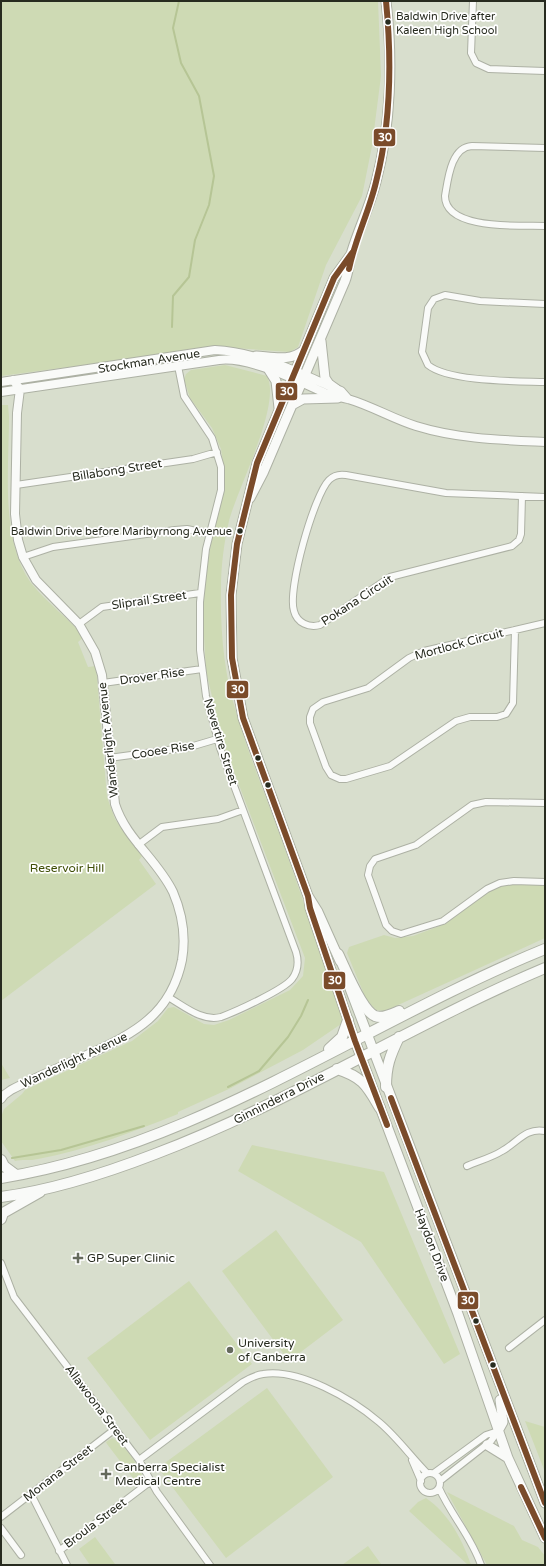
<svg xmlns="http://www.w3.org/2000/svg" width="546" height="1566" font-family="'Varela Round',sans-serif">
  <rect width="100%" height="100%" fill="#d8decd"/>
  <!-- green -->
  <path fill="#cedab4" d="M1 1H378L381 76 372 146 362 196 326 265 298 347 290 352 219 347 1 376Z
    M225 365 267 376C282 404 237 489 229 521 224 542 221 566 221 588 220 630 224 675 237 715 251 762 270 806 286 852 306 908 325 965 344 1022L303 1050 231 1088 178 1112V1114C133 1132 86 1150 38 1159 30 1161 21 1159 15 1161L1 1141V1117L4 1109 22 1094 25 1090 132 1041 158 1021 168 1008 174 1007 204 1024 214 1025 229 1020 290 990 303 976 305 958 223 743 206 671 203 619 205 580 212 537 223 496 225 476 221 449 212 428 190 398 184 379 186 374 191 370Z
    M1 405H8L9 417C9 469 0 539 31 583 47 603 68 618 84 637L78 642 88 667 96 666 107 797 115 819 142 856 139 860 156 884 1 1001Z
    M510 884 545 885V938L385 1011 376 1010 366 999 347 953 349 947 384 935 395 938 413 936 445 924 494 888Z
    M1 1063 10 1078 1 1080Z
    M252 1145 384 1172 460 1354 444 1364 361 1242 238 1171Z
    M276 1230 343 1320 289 1361 222 1271Z
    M189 1281 252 1364 150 1440 87 1358Z
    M267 1388 333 1477 226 1558 158 1468Z
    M525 1421 545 1427V1472Z
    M112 1438C122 1441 147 1474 143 1484L142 1483 139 1486 107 1444 106 1442Z
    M447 1492 514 1526 522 1540 538 1547 545 1556V1565H487Z
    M426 1498C449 1514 462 1539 471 1565H468L409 1511 418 1502Z
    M95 1537 115 1564 113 1565H90L79 1549Z
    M368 1546 381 1564 342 1565Z"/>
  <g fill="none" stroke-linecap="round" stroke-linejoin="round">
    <!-- stream -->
    <path stroke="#b6c595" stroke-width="2" d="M172 327 173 296 189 277 195 240 209 205 214 176 199 96 181 63 173 28 179 1
      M228 1087 259 1071 288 1037 301 1016 308 1000
      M12 1158 61 1150 144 1126"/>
    <defs>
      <path id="minor" d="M473 1 471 53 476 63 489 69 545 71
        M545 148 472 146C451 147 448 179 445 196 445 231 522 225 545 226
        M545 304 480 301 445 295 434 299 428 308 422 352 428 365C449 382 517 381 545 382
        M16 485 193 459 217 452
        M522 496 521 534 519 540 512 546 390 577 320 625C309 628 297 623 294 611 287 590 314 495 329 480 334 475 340 474 346 475L446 493 545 497
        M23 557 53 547 175 530 187 529 210 534
        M79 624 102 607 200 593
        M515 630 513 703 506 714 497 717H470L456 721 390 766 346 779H340L331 775 326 767 310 723V717L313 709 323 702 368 688 409 658 424 651 545 623
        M103 683 202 669
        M109 758 190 747 217 739
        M545 803 486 802 472 805 416 845 375 859 370 866 368 875 386 925 392 931 401 934 443 921 487 889 500 883 514 881 545 882
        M138 845 162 827 218 819 243 810
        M168 997C184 1006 202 1022 221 1017 237 1011 283 990 292 979 298 971 299 962 296 952L220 748 206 696 200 650V602L206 549 221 490V467L212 438 184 396 178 366
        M467 1166C478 1161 491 1158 502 1151 517 1143 526 1127 545 1131
        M1 1263 14 1297 139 1460 157 1492 210 1565
        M509 1348 545 1320
        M139 1460 243 1382C250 1378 256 1375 263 1374 299 1368 352 1399 379 1422 397 1437 411 1457 427 1473
        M412 1460 421 1481
        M434 1473 486 1435 498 1431
        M420 1483a10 10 0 1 1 20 0a10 10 0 1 1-20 0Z
        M440 1481 491 1441 498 1431
        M439 1488C451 1515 471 1536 481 1565
        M31 1494 67 1565
        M1 1517 115 1429
        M1 1528 21 1555
        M59 1551 151 1481"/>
      <path id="tertiary" d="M1 382 215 350C259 352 301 374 341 391L348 399
        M1 392 219 360C248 356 298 381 325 393 333 396 340 397 348 399 372 406 393 419 416 426 458 439 501 440 545 442
        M1 1099 4 1095 11 1090C36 1077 63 1066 89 1054 135 1033 171 1014 182 960 186 937 182 913 173 892 157 859 126 839 115 804L102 675 95 652 79 624 36 580 23 557 18 540 15 514 17 413 20 389 13 380"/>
      <path id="secondary" d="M321 341 325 378 329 384 336 389
        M256 356C272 357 291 362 304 350
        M269 370 276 381 279 408
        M292 405 303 399 338 398
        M250 498 263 473 345 281C349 271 349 261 352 251 359 228 370 206 376 182 391 125 393 60 386 1
        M309 900 310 908 355 1041 458 1314 508 1458 545 1538
        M340 961 318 912 308 896 243 718 232 658 231 595 237 544 257 463 334 278 352 253
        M349 986 545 1503
        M498 1431 503 1422 500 1400
        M487 1445 508 1458"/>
      <path id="primary" d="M338 954C345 968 361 1010 375 1016 383 1019 392 1014 399 1011
        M329 1049 342 1037 348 1020
        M337 1069C363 1077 367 1086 380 1108
        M386 1087C386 1066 390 1056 399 1037
        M1 1160 4 1166 16 1175
        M1 1178C199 1146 363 1023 545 949
        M1 1197C54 1190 106 1173 155 1154 290 1103 412 1024 545 968
        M1 1219 3 1213 40 1192"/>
    </defs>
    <!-- minor casing -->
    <use href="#minor" stroke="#adb1a4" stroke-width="8"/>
    <!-- tertiary casing -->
    <use href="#tertiary" stroke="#adb1a4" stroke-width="10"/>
    <!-- secondary casing -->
    <use href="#secondary" stroke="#adb1a4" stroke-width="11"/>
    <!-- primary casing -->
    <use href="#primary" stroke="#adb1a4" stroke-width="12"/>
    <!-- minor -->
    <use href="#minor" stroke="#f9faf8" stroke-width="6"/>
    <!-- tertiary -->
    <use href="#tertiary" stroke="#f9faf8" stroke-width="8"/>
    <!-- secondary -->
    <use href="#secondary" stroke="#f9faf8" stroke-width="9"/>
    <!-- primary -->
    <use href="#primary" stroke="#f9faf8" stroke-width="10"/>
    <defs>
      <path id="bus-1" d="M352 253 334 278 257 463 237 544 231 595 232 658 243 718 308 896 310 908 355 1041 387 1125
        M349 269C355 239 369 212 376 182 391 123 392 62 386 1
        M391 1098 545 1503
        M521 1487 545 1538"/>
    </defs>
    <!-- bus-1 casing -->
    <use href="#bus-1" stroke="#fff" stroke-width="9"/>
    <!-- bus-1 -->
    <use href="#bus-1" stroke="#7a4b2a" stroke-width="6"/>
  </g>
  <!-- markers -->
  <g fill="#272b1f" stroke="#fff" stroke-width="1.5">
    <circle cx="388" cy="22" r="3.5"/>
    <circle cx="240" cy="531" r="3.5"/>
    <circle cx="258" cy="758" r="3.5"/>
    <circle cx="268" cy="785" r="3.5"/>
    <circle cx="476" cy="1321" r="3.5"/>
    <circle cx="493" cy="1365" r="3.5"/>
  </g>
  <g fill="#656a5c" stroke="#fff" stroke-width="1.5">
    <path d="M76 1252h4v4h4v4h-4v4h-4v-4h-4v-4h4z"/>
    <circle cx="230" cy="1350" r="4"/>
    <path d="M104 1468h4v4h4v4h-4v4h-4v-4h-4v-4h4z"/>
  </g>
  <g text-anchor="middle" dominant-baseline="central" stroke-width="3.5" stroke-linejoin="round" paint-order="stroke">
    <!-- bus labels -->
    <g font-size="11" fill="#272b1f" stroke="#fff" text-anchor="start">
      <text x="396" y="16">Baldwin Drive after<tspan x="396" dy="14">Kaleen High School</tspan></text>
      <text x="232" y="531" text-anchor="end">Baldwin Drive before Maribyrnong Avenue</text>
    </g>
    <!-- street labels -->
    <g font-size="12" fill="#272b1f" stroke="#fff">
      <text transform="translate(149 361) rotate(-9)">Stockman Avenue</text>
      <text transform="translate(117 470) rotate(-9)">Billabong Street</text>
      <text transform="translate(149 600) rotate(-8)">Sliprail Street</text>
      <text transform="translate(357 600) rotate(-33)">Pokana Circuit</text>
      <text transform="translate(459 644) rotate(-15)">Mortlock Circuit</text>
      <text transform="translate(152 676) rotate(-8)">Drover Rise</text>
      <text transform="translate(108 740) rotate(-96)">Wanderlight Avenue</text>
      <text transform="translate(221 742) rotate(73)">Nevertire Street</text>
      <text transform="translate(163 750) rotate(-9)">Cooee Rise</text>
      <text transform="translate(74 1060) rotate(-25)">Wanderlight Avenue</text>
      <text transform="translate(279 1098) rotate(-27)">Ginninderra Drive</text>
      <text transform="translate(432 1245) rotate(69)">Haydon Drive</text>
      <text transform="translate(97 1405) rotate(53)">Allawoona Street</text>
      <text transform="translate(58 1473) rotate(-38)">Monana Street</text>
      <text transform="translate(95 1523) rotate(-37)">Broula Street</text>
    </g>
    <!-- park labels -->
    <g font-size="12" fill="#3f4e06" stroke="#fff">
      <text x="67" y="868">Reservoir Hill</text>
    </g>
    <!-- poi labels -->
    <g font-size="12" fill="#272b1f" stroke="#fff" text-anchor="start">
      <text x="87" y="1258">GP Super Clinic</text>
      <text x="238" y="1343">University<tspan x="238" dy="14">of Canberra</tspan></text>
      <text x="115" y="1467">Canberra Specialist<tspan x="115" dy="14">Medical Centre</tspan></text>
    </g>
  </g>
  <g stroke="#fff" stroke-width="1.5">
    <rect x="373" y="128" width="23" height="19" rx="4" fill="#7a4b2a"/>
    <rect x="275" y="382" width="23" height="19" rx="4" fill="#7a4b2a"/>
    <rect x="226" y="680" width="23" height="19" rx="4" fill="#7a4b2a"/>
    <rect x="323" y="971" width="23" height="19" rx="4" fill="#7a4b2a"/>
    <rect x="457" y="1291" width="22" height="19" rx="4" fill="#7a4b2a"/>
  </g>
  <g font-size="11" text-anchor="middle" font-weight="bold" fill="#fff">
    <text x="385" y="141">30</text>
    <text x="287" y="395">30</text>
    <text x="238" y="693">30</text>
    <text x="335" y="984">30</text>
    <text x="468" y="1304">30</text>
  </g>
  <!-- border -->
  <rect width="546" height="1566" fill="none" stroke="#272b1f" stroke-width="4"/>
</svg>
